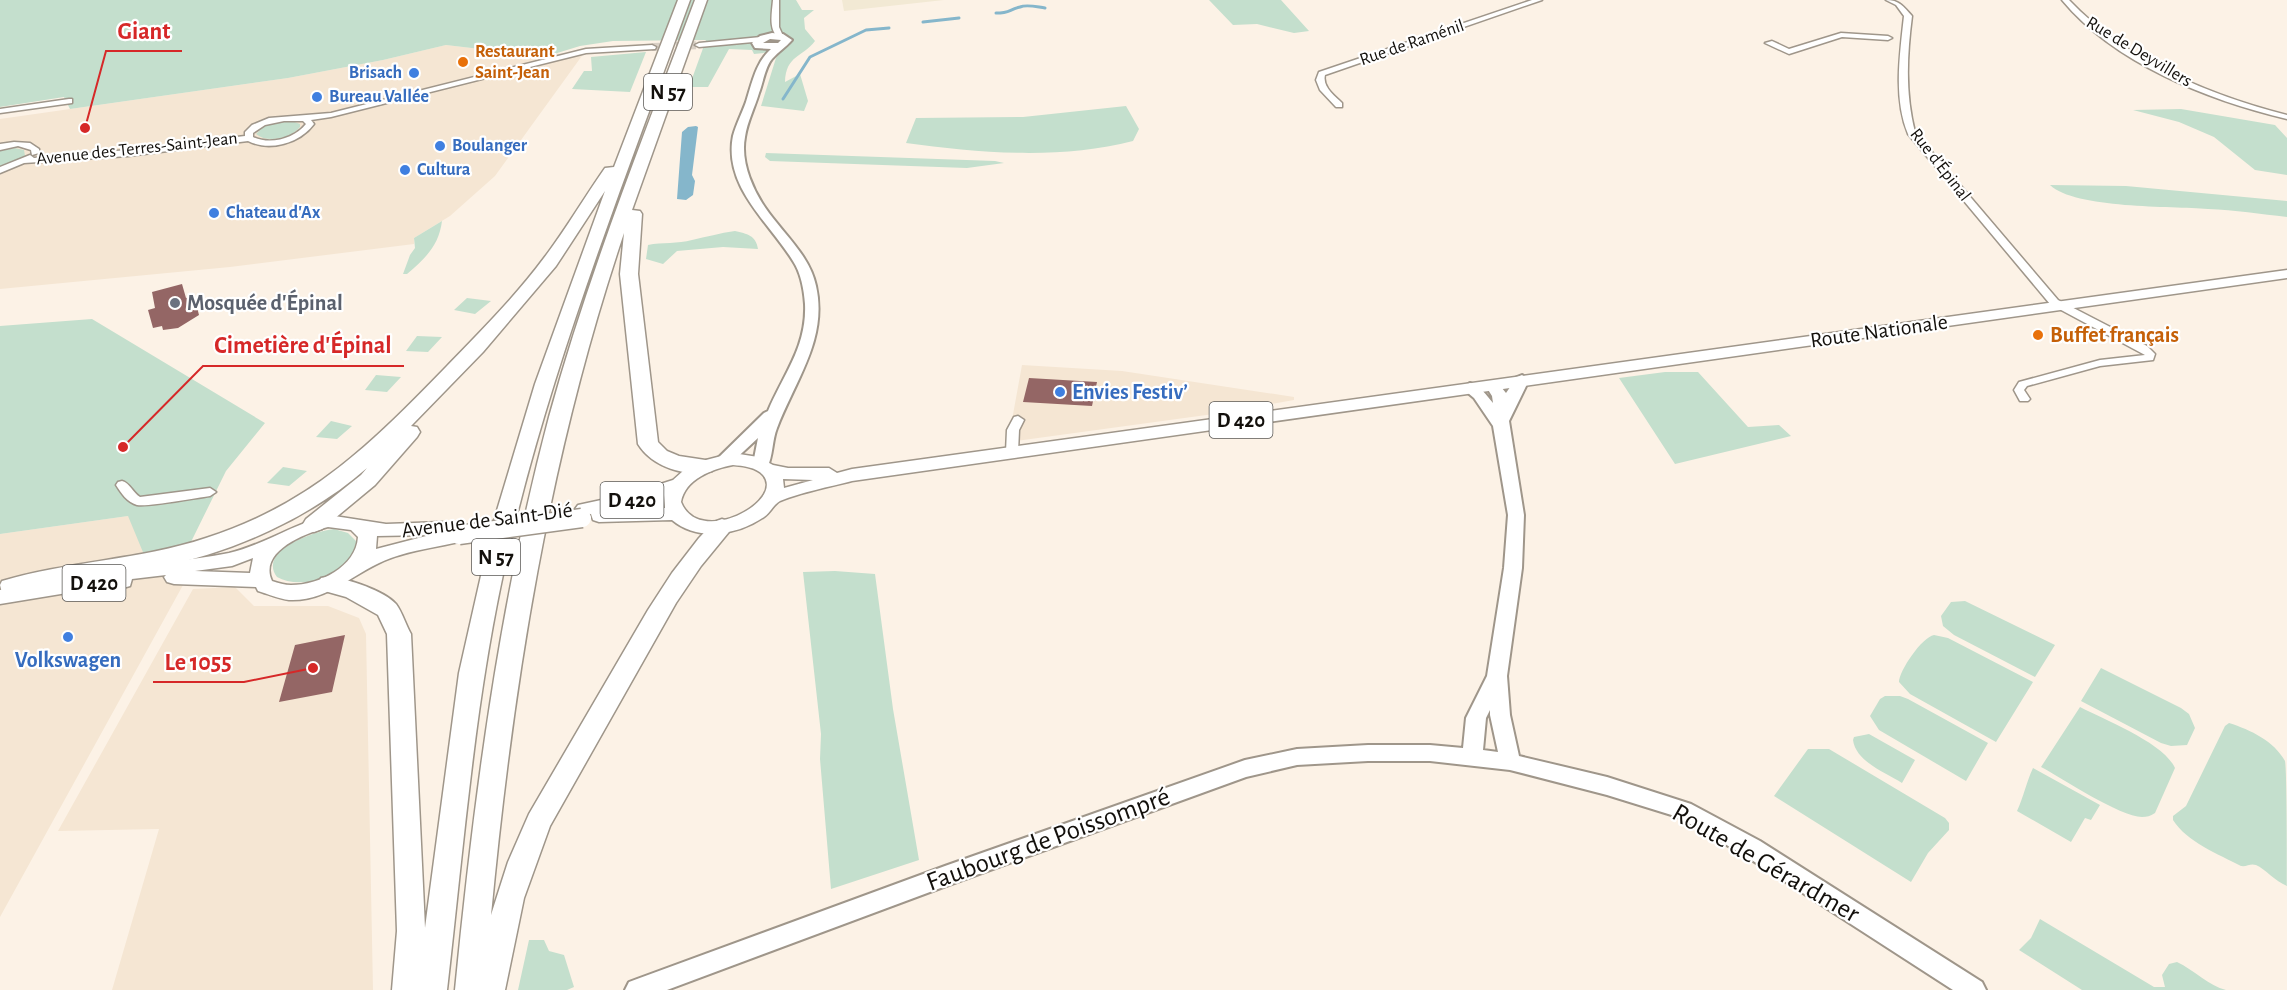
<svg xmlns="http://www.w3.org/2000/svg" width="2287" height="990" font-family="'Alegreya Sans',sans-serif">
  <rect width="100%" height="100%" fill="#fcf2e6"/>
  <!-- built -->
  <path fill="#f5e6d3" d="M446 45 524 54 584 53 495 176 450 216 414 238V244L230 267 0 289V119L288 78 383 60Z
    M1022 365 1122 371 1294 397V400L1221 413 1008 442Z
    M128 516 190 563 188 576 0 917V534Z
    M235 587 254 606H328L359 618 366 634 373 990H112L159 829 58 831 193 589Z"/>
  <!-- industrial -->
  <path fill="#f2e9d4" d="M842 0H944L844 11Z"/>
  <!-- green -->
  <path fill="#c4dfcd" d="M0 0H796L802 10H814L804 18 805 29 815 41C802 58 786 55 785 82L800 74 808 101 804 111 761 106 776 58 781 51 754 54 752 50 729 49 708 87H689L706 40 613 41 580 46 554 54H524L446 45 383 60 288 78 70 109 64 97 0 107Z
    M1209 0H1281L1309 31 1294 33 1257 24 1233 25Z
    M646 52 630 92 572 89 584 71H592L591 57Z
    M1126 106 1139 129 1133 141C1060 160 979 153 906 143L916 118 1023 117Z
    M2181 109 2275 125 2287 138V175L2255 170 2214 137 2179 122 2133 110Z
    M292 121 300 124V127C291 138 268 144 256 134L265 125Z
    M15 148 24 150 25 156 0 167V151Z
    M766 153 995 161 1004 163 967 168 770 161 765 157Z
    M2050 185 2126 186 2287 201V217C2261 214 2235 210 2208 209 2172 206 2075 209 2050 185Z
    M442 221C439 245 426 258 407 274H403L410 255 415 248 414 238Z
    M735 231C747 234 756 235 758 249L723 247 677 251 663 264 646 259 648 245C662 242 678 244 692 240 706 237 720 233 735 231Z
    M467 298 491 301 475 314 454 310Z
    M92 319 265 423 226 471 188 548 145 557 128 516 0 534V326Z
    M417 336 442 337 428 352 406 351Z
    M1665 372H1698L1748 427 1779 425 1791 436 1675 464 1619 378Z
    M376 375 401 377 387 392 365 390Z
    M331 421 352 426 337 439 316 437Z
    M283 467 307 471 289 486 267 483Z
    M334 529 348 533 356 541C357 574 302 592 277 577 257 550 315 531 334 529Z
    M835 571 875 574 893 709 919 860 831 889 820 759 821 734 803 572Z
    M1965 601 2055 645 2035 677 1954 635 1943 626 1941 616 1951 602Z
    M1934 635 1948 638 2033 682 1996 742 1910 694 1899 682C1899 671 1922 637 1934 635Z
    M2101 668 2181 708 2189 714 2195 728 2187 745 2171 746 2161 743 2081 701Z
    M1885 696H1900L1908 699 1988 743 1966 781 1879 730 1870 716 1880 699Z
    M2080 707C2105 720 2164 743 2175 768L2155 813C2150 816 2147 817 2142 817 2120 817 2062 778 2041 767Z
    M2229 723C2251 730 2274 741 2285 761 2287 770 2287 868 2287 886 2275 881 2265 869 2256 865 2250 863 2247 867 2241 866 2218 854 2187 842 2173 820V816L2186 806 2225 726Z
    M1869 734 1915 760 1902 783C1885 772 1856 762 1853 740L1854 737Z
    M1808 749H1829L1945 818 1949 823V830L1928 853 1911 882 1774 796Z
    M2033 768 2100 805 2091 820 2085 818 2071 842 2017 811C2024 796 2026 783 2033 768Z
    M2040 919 2154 987H2165L2162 975 2169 964 2177 962C2194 970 2209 986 2226 990H2082L2019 950 2031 938Z
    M529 940H544L549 951 564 955 574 987 567 990H518Z"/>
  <!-- water -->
  <path fill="#85b6cb" d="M696 126 698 127 692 175 695 181 693 195 686 200 677 199 682 132 688 127Z"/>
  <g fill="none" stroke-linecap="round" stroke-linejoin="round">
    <!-- stream -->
    <path stroke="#85b6cb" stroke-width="3" d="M996 13C1010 13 1008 10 1020 7 1027 4 1037 7 1045 8
      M923 22 959 18
      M783 99 810 57 866 30 889 28"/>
  </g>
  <!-- building -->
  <path fill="#946665" d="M182 284 186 298 194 296 199 315 178 328 163 330 162 326 153 328 148 310 155 308 152 292Z
    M1029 378 1097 382 1092 406 1023 402Z
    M345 635 332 692 279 702 295 645Z"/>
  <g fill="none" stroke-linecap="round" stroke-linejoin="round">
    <!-- street-tunnel -->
    <path stroke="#d9d0c5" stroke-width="8" stroke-dasharray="8 4" stroke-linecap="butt" d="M652 47 699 45"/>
    <defs>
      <path id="street" d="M773 0H779V27L783 36 779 38C768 30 772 13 773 0Z
        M1532 0H1542L1325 75C1322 87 1335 96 1342 103V107H1336L1320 90 1316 80 1319 72Z
        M1886 0C1899 0 1903 6 1912 16 1907 55 1905 93 1915 132L2058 300 2147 346 2155 354 2153 360 2100 366 2027 386 2024 390 2030 399 2028 401H2020L2014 390 2019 382 2100 360 2145 355 2050 304 1908 134C1893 99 1900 53 1904 16L1896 5Z
        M2062 0H2069C2126 60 2208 95 2287 115V119C2208 100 2115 64 2062 0Z
        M1841 33 1888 36 1892 38 1888 40 1842 37 1789 54 1765 43 1772 41 1789 49Z
        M761 37H764V41L699 47 695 45 699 43Z
        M652 45 656 47 655 49 586 53 331 117 311 120 314 124C300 143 270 152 248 141L128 156 24 163 0 173V167L30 155 34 158 128 150 245 136V132L252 125 269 118 331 113 586 49ZM284 121H303L306 124C294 139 270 145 253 137V133L265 125Z
        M69 99H72V103L0 113V109Z
        M14 142 30 143 39 149V153L32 155 31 150 18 146 0 150V144Z
        M1018 416 1024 420 1019 430 1018 452 1012 456 1006 452 1007 430 1014 417Z
        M122 481C130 483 133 493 140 497L210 488 216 492 210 496C195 498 149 507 137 505 127 502 121 493 116 485L118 482Z"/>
      <path id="secondary" d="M772 33 783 34 792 40C786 47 778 52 772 59 765 67 763 83 759 93 755 107 747 122 745 137 740 163 754 193 769 213 786 236 810 257 816 286 828 339 795 381 777 428 772 440 773 457 767 468H755L753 464 758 438 729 465H717L715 461 764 413 768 411C783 375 807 347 805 304 804 290 801 273 793 261 770 223 723 187 733 136 736 125 742 113 746 102 752 83 756 62 771 49L755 48 752 43 760 36ZM770 39 781 40 778 43H763Z
        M1522 375 1529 380 1509 421 1524 515 1522 568 1507 676 1510 715 1519 756 1607 777 1691 804 1760 841 1982 982 1986 990H1953L1744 855 1678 817 1607 795 1510 770 1430 761H1368L1297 765 1246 777 946 886 667 990H625L629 982 637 979 945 866 1245 760 1297 749 1368 745H1430L1463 748 1466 718 1487 676 1504 568 1508 515 1493 426 1474 398 1462 388 1470 383C1481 386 1486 395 1493 403L1492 396 1485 385 1487 382H1497L1506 393 1517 377ZM1490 710V715L1498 752 1483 750 1486 718Z"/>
      <path id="primary" d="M2287 270V278L852 481C829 487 802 492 780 501 774 504 770 513 764 517 738 535 698 542 672 520L599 522 593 520 591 514 578 513 575 509 578 505 629 494 673 480 683 471 706 460 733 453 758 457 773 465 788 468H829L837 473 852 469ZM733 465C743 466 756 467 763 475 786 501 699 548 681 502 685 479 712 469 733 465ZM783 479 813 480 784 488ZM664 495 665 508 615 509Z
        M328 515 386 524 442 522 449 523 451 528 450 531 459 528 466 530 468 535 466 540 459 542C437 547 413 550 391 558 356 570 329 602 289 600 279 599 268 594 258 591L256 587 174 584 167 582 164 577 166 575 132 579 130 586 123 588 73 592 0 604V590L100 576 102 570 109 568C148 563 190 561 229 553 263 545 294 524 328 515ZM328 527 351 530 358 537C356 567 319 585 291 585 285 585 278 583 272 581 258 551 306 533 328 527ZM430 535 376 549 377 536ZM253 558 250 573 195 571 232 566Z"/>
      <path id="highway" d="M678 0H690C627 174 558 347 514 527 476 679 465 835 447 990H392L397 931 387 634 378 615 346 597 321 590 318 584 321 578C337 573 385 591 396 604 402 612 406 625 411 634L425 928 459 673 492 527 535 384 605 191 556 266 483 352 411 426 417 427 420 432 417 437 375 485 322 529 314 532 306 529 303 524 306 519 361 475 367 468C310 518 232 553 159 567 126 574 92 578 59 583 42 586 19 598 2 593L0 585 2 581C69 561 140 560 206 538 312 504 372 443 447 366 480 332 515 297 544 258 566 229 584 198 605 168L614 167Z
        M695 0H707L632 210 640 211 642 214 638 274 658 442 667 451 679 456 712 461 715 466 712 471C687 478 652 467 638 444L620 274 624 233C549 455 513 683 491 915L508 862 529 814 648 610 672 573 699 538 714 522 722 519 730 522 733 527 701 566 676 603 550 826 524 898 505 990H455C474 797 499 605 549 417 588 275 643 138 695 0Z"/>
    </defs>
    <!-- street casing -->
    <use href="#street" stroke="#9f968a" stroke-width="3"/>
    <!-- secondary casing -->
    <use href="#secondary" stroke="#9f968a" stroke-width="4"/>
    <!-- primary casing -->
    <use href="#primary" stroke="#9f968a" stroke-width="3"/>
    <!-- highway casing -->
    <use href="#highway" stroke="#9f968a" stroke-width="3"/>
    <!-- street -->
    <use href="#street" fill="#fff" fill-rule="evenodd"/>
    <!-- secondary -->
    <use href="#secondary" fill="#fff" fill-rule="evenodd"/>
    <!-- primary -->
    <use href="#primary" fill="#fff" fill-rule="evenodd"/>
    <!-- highway -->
    <use href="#highway" fill="#fff" fill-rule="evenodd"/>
    <defs>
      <path id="primary-bridge" d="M459 535 582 518"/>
    </defs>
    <!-- primary-bridge casing -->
    <use href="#primary-bridge" stroke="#9f968a" stroke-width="21" stroke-linecap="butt"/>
    <!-- primary-bridge -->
    <use href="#primary-bridge" stroke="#fff" stroke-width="18"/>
  </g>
  <!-- markers -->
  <g fill="#e8710a" stroke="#fff" stroke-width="2">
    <circle cx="463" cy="62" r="6"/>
    <circle cx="2038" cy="335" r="6"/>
  </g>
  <g fill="#3f7fe0" stroke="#fff" stroke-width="2">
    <circle cx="414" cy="73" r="6"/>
    <circle cx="317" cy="97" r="6"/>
    <circle cx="440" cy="146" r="6"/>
    <circle cx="405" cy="170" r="6"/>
    <circle cx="214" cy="213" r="6"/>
    <circle cx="1060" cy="392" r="6"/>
    <circle cx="68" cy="637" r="6"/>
  </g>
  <circle fill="#6b7280" stroke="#fff" stroke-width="2" cx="175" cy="303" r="6"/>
  <g text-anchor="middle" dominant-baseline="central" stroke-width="4.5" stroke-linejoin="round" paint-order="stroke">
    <!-- far-street labels -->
    <g font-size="18" fill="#13100c" stroke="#fff">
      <text transform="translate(1412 43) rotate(-19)">Rue de Raménil</text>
      <text transform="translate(2139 52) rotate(31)">Rue de Deyvillers</text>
      <text transform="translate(137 149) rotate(-6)">Avenue des Terres-Saint-Jean</text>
      <text transform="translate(1940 165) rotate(52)">Rue d’Épinal</text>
    </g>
    <!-- far-food labels -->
    <g font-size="18" font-weight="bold" fill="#c56008" stroke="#fff" text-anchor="start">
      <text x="475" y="52">Restaurant<tspan x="475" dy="21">Saint-Jean</tspan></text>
    </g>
    <!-- far-shop labels -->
    <g font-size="18" font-weight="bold" fill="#366cbe" stroke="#fff" text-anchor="start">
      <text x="402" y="73" text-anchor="end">Brisach</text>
      <text x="329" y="97">Bureau Vallée</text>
      <text x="452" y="146">Boulanger</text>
      <text x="417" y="170">Cultura</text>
      <text x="226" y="213">Chateau d'Ax</text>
    </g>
    <!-- shield labels -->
    <g fill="#fff" stroke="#5a5855" stroke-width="1.5">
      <rect x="644" y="74" width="48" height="36" rx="4.5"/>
      <rect x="1209.5" y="402" width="63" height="36" rx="4.5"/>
      <rect x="600.5" y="482" width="63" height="36" rx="4.5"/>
      <rect x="472" y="539" width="48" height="36" rx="4.5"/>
      <rect x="62.5" y="565" width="63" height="36" rx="4.5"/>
    </g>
    <g font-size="21" font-weight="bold" fill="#13100c">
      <text x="668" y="92">N 57</text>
      <text x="1241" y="420">D 420</text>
      <text x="632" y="500">D 420</text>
      <text x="496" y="557">N 57</text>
      <text x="94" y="583">D 420</text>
    </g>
    <!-- worship labels -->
    <g font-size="22" font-weight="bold" fill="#5b616d" stroke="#fff" text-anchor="start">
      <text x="187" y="303">Mosquée d'Épinal</text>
    </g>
    <!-- street labels -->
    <g font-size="22" fill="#13100c" stroke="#fff">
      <text transform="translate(1879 331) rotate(-8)">Route Nationale</text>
      <text transform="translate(487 520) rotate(-7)">Avenue de Saint-Dié</text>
    </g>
    <!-- food labels -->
    <g font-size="22" font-weight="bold" fill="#c56008" stroke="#fff" text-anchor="start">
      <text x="2050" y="335">Buffet français</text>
    </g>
    <!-- shop labels -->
    <g font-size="22" font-weight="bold" fill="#366cbe" stroke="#fff" text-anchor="start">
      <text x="1072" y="392">Envies Festiv’</text>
      <text x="68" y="660" text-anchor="middle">Volkswagen</text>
    </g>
    <!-- near-street labels -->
    <g font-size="27" fill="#13100c" stroke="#fff">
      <text transform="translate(1048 839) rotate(-20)">Faubourg de Poissompré</text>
      <text transform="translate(1766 863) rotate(30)">Route de Gérardmer</text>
    </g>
  </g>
  <!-- callouts -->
  <path fill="none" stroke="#d62828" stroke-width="2" d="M85 128L106 51H182M123 447L203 366H404M313 668L244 682H153"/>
  <g fill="#d62828" stroke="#fff" stroke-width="2">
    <circle cx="85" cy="128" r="6"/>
    <circle cx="123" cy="447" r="6"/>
    <circle cx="313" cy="668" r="6"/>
  </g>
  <g font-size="24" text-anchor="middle" font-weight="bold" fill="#d62828" stroke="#fff" stroke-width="4.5" stroke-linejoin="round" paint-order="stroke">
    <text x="144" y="39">Giant</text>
    <text x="303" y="353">Cimetière d'Épinal</text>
    <text x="198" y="670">Le 1055</text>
  </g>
</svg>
